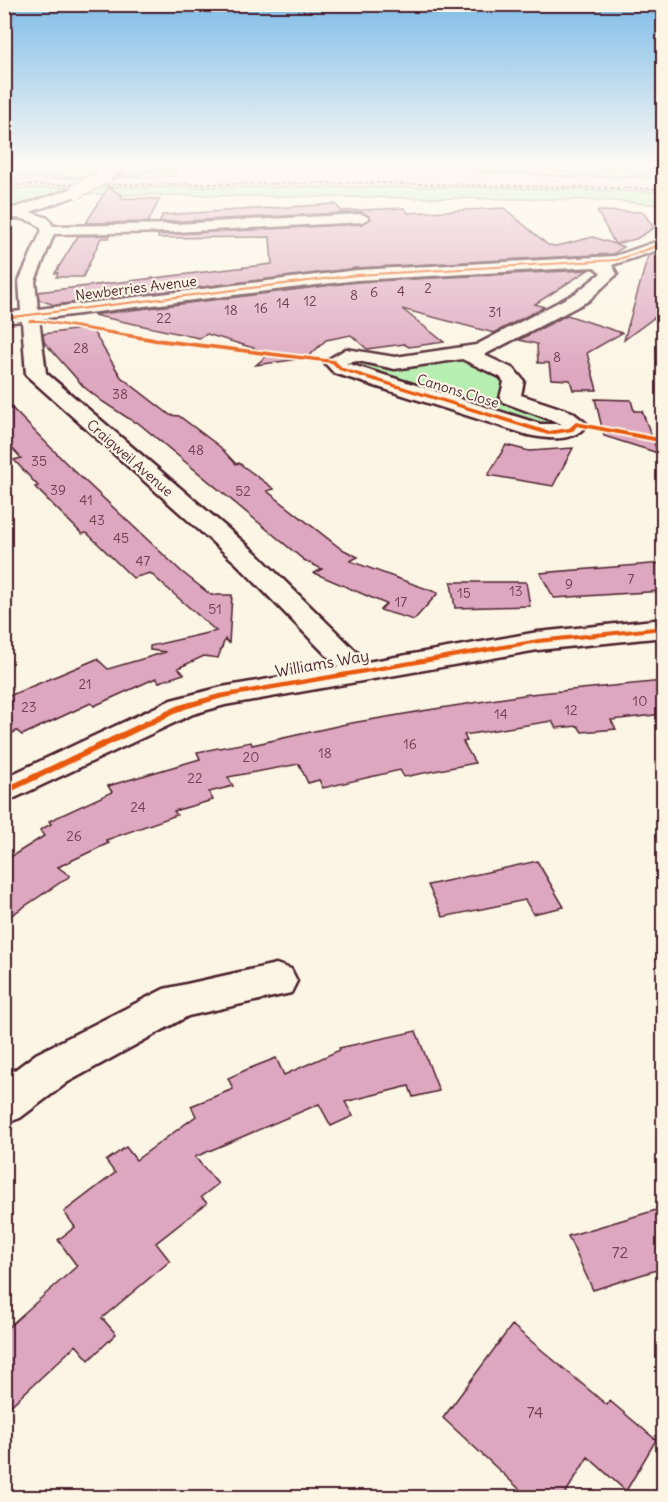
<svg xmlns="http://www.w3.org/2000/svg" width="668" height="1502" font-family="Delius,sans-serif">
  <rect width="100%" height="100%" fill="#fcf5e5"/>
  <filter id="ink" filterUnits="userSpaceOnUse"><feTurbulence type="fractalNoise" baseFrequency=".0167" numOctaves="2"/><feDisplacementMap in="SourceGraphic" scale="12" xChannelSelector="R" yChannelSelector="G"/><feConvolveMatrix kernelMatrix="1 2 1 2 8 2 1 2 1" color-interpolation-filters="sRGB"/></filter>
  <g filter="url(#ink)">
    <!-- built -->
    <path fill="#f3deda" d="M492 165H663L664 170H615L589 173 502 169Z
      M664 173 663 205 601 200 81 194 108 178 534 176 597 178Z
      M4 174 96 176 76 187 5 189Z"/>
    <!-- green -->
    <path fill="#b6eeb1" stroke="#80866e" stroke-width="1.5" d="M4 165H118L92 178 5 180Z
      M131 165H202L166 171 180 176 108 178Z
      M467 165 589 173 615 170H663V178L487 173 467 170Z
      M76 187 5 212 4 189Z
      M95 187H476L663 192 664 205 601 200 81 194Z
      M344 359 467 361 483 365 504 378 506 388 568 421 549 430 341 361Z"/>
    <g fill="none" stroke-linecap="round" stroke-linejoin="round">
      <!-- stream -->
      <path fill="#6f869d" fill-rule="evenodd" d="M169 165H175C121 186 61 176 4 176V174C60 174 115 181 169 165Z
        M403 165H422L577 176 625 175 664 171V173L625 177 577 178Z"/>
    </g>
    <!-- building -->
    <path fill="#dda7bf" stroke="#4a1f2b" stroke-width="1.5" d="M108 187 122 195 121 198 160 199 148 222 86 223Z
      M336 204 341 211 404 208 408 213 504 208 548 245 557 246 593 237 624 247 613 254 357 268 55 305 39 300 38 292 272 264 270 237 158 238V235L362 224 371 219 362 212 160 222 162 215Z
      M597 211 643 212 654 228 636 239 615 244Z
      M110 235 109 238H101L83 277H56L58 273H55L78 236Z
      M663 251V311L624 340 648 256Z
      M588 270 535 304 544 307 494 333 402 309 444 342 409 347 404 344 367 349 351 335 326 340 307 358 256 365 270 353 207 334 199 338 93 315 357 282Z
      M567 315 622 333 587 353 597 390H573L570 380 551 379 549 363H538L537 344 519 340Z
      M91 328 121 377 170 415 179 416 219 446 236 464 239 463 274 489 267 491 340 548 358 557 350 561 438 593 414 620 380 610 386 604 314 573 322 569 304 560 137 422H134L103 402 84 387 44 342 43 334Z
      M595 399 631 400 634 411H642L658 453 604 436Z
      M4 400 67 464 182 572 211 595H232L229 643 225 639 218 658 204 656 178 668 184 674 159 682 156 678 94 706 91 703 22 735 17 731 4 737V698L97 659 108 669 166 652 150 650V646L216 631 150 573 133 578 87 533 82 534 35 487 38 486 14 460 21 458 4 439Z
      M506 445 529 451 573 448 553 486 488 475Z
      M663 563V591L554 598 540 573Z
      M451 582H526L530 606 455 608Z
      M663 681V714L611 720 616 729 582 732 578 726 556 728 552 721 464 735 467 741 463 742 475 763 404 777 400 770 323 788 319 780 308 783 299 764 228 777 233 786 209 792 213 800 174 811 177 815 106 840 109 843 58 867 70 876 4 920V861L44 836 40 830 51 824 49 821 112 792 108 786 200 759 197 752 251 742 252 745 346 724 422 711 530 694Z
      M537 861 564 907 533 914 525 900 443 917 428 885Z
      M416 1031 439 1091 413 1097 409 1086 345 1102 353 1116 331 1126 319 1104 195 1157 218 1184 201 1197 207 1203 156 1243 170 1261 102 1318 116 1334 89 1360 76 1345 4 1412V1331L77 1266 58 1240 75 1227 64 1212 115 1173 106 1161 126 1147 136 1160 196 1116 191 1106 233 1089 228 1078 248 1069 276 1058 284 1075 340 1050 339 1048Z
      M663 1208V1268L593 1290 568 1236Z
      M512 1325 607 1405 610 1401 656 1440 626 1491 588 1457 563 1497H528L443 1418Z"/>
    <g fill="none" stroke-linecap="round" stroke-linejoin="round">
      <defs>
        <path id="minor" d="M115 165H130L109 179H101V173Z
          M77 187 84 191 82 194 30 212 48 218 53 226 176 224 362 214 369 218 362 222 176 232 54 234 35 281 38 309 357 270 615 256 664 239V248L612 265 617 274 588 301 484 355 514 369 524 381 521 395 572 412 587 424C574 443 548 439 528 435L334 373 324 362 346 349 395 357 476 345 576 293 601 273 594 267 357 280 39 319 46 373 255 552 367 662 538 632 664 619V637L538 650 225 705 193 714 4 803V778L171 700 222 687 338 667 237 564 26 375 22 321 4 323V313L21 311 19 281 42 230C34 218 19 219 7 217L5 214 11 209ZM462 359 500 377 504 382 500 398 503 402 562 424H540L346 363 358 361 395 369Z
          M276 964 291 969 297 981 291 993 188 1016 68 1082 20 1118 4 1124V1078L36 1054 164 989Z"/>
      </defs>
      <!-- minor casing -->
      <use href="#minor" stroke="#4a1f2b" stroke-width="5"/>
      <!-- minor -->
      <use href="#minor" fill="#fcf5e5" fill-rule="evenodd"/>
      <!-- rail -->
      <path stroke="#4a1f2b" stroke-width="2" stroke-dasharray="4 2" stroke-linecap="butt" d="M4 185 368 183 664 189"/>
      <defs>
        <path id="minor-bridge" d="M77 191 105 176"/>
      </defs>
      <!-- minor-bridge casing -->
      <use href="#minor-bridge" stroke="#4a1f2b" stroke-width="16" stroke-linecap="butt"/>
      <!-- minor-bridge -->
      <use href="#minor-bridge" stroke="#fcf5e5" stroke-width="14"/>
      <defs>
        <path id="cycleway" d="M664 242V245L617 261 357 276 4 319V317L357 274 616 259Z
          M30 320H41L155 338 334 360 343 368 548 431 569 428 576 422 664 439V443L577 426 573 431 548 435 339 370 332 363 155 342 41 322H28V321Z
          M664 626V630L538 643 223 698 185 709 4 795V788L179 705 219 694 538 639Z"/>
      </defs>
      <!-- cycleway casing -->
      <use href="#cycleway" stroke="#fcf5e5" stroke-width="4"/>
      <!-- cycleway -->
      <use href="#cycleway" fill="#e8590c" fill-rule="evenodd"/>
    </g>
  </g>
  <!-- sky -->
  <linearGradient id="sky" x2="0" y2="1"><stop stop-color="#81bde8"/><stop offset="0.44" stop-color="#fefaf3"/><stop offset="1" stop-color="#fefaf3" stop-opacity="0"/></linearGradient>
  <rect width="668" height="376" fill="url(#sky)"/>
  <g text-anchor="middle" dominant-baseline="central" stroke-width="4.5" stroke-linejoin="round" paint-order="stroke">
    <!-- far-street labels -->
    <g font-size="14" fill="#4a1f2b" stroke="#fcf5e5">
      <text transform="translate(136 288) rotate(-7)">Newberries Avenue</text>
      <text transform="translate(458 391) rotate(17)">Canons Close</text>
      <text transform="translate(130 458) rotate(41)">Craigweil Avenue</text>
    </g>
    <!-- number labels -->
    <g font-size="14" fill="#6f4150">
      <text x="428" y="288">2</text>
      <text x="401" y="291">4</text>
      <text x="374" y="292">6</text>
      <text x="354" y="295">8</text>
      <text x="310" y="301">12</text>
      <text x="283" y="303">14</text>
      <text x="261" y="308">16</text>
      <text x="231" y="310">18</text>
      <text x="495" y="312">31</text>
      <text x="164" y="318">22</text>
      <text x="81" y="348">28</text>
      <text x="557" y="357">8</text>
      <text x="120" y="394">38</text>
      <text x="196" y="450">48</text>
      <text x="39" y="461">35</text>
      <text x="58" y="490">39</text>
      <text x="243" y="491">52</text>
      <text x="86" y="500">41</text>
      <text x="97" y="520">43</text>
      <text x="121" y="538">45</text>
      <text x="143" y="561">47</text>
      <text x="631" y="579">7</text>
      <text x="569" y="584">9</text>
      <text x="516" y="591">13</text>
      <text x="464" y="593">15</text>
      <text x="401" y="602">17</text>
      <text x="215" y="609">51</text>
      <text x="85" y="684">21</text>
      <text x="640" y="701">10</text>
      <text x="29" y="707">23</text>
      <text x="571" y="710">12</text>
      <text x="501" y="714">14</text>
      <text x="410" y="744">16</text>
      <text x="325" y="753">18</text>
      <text x="251" y="757">20</text>
      <text x="195" y="778">22</text>
      <text x="138" y="807">24</text>
      <text x="74" y="836">26</text>
    </g>
    <!-- street labels -->
    <g font-size="16" fill="#4a1f2b" stroke="#fcf5e5">
      <text transform="translate(322 663) rotate(-10)">Williams Way</text>
    </g>
    <!-- near-number labels -->
    <g font-size="16" fill="#6f4150">
      <text x="620" y="1252">72</text>
      <text x="535" y="1412">74</text>
    </g>
  </g>
  <!-- margin -->
  <rect width="668" height="1502" fill="none" stroke="#fcf5e5" stroke-width="24"/>
  <rect x="12" y="12" width="644" height="1478" fill="none" stroke="#4a1f2b" stroke-width="2" filter="url(#ink)"/>
</svg>
